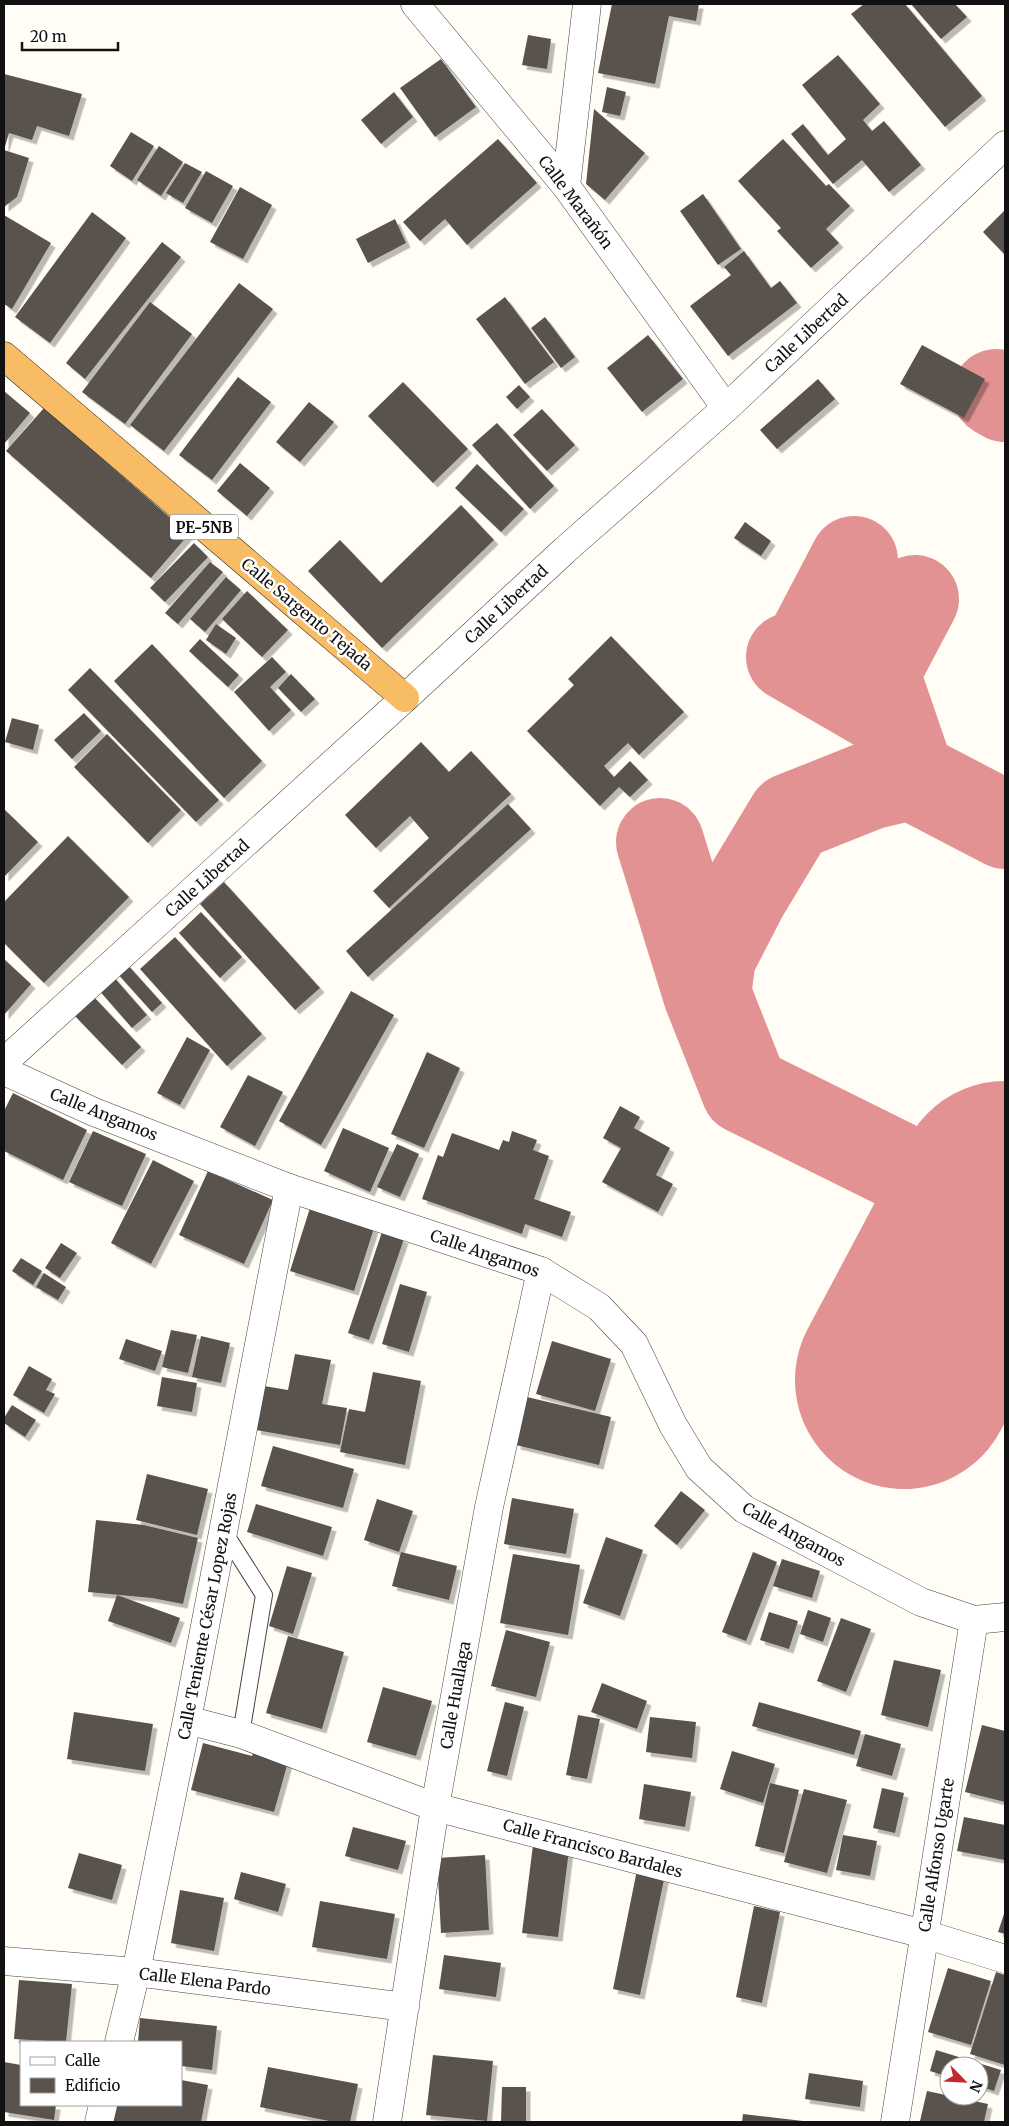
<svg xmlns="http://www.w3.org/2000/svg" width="1009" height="2126" font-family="Merriweather,serif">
  <defs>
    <filter id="shadow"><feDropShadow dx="4.5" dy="4.5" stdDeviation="0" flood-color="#0004"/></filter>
  </defs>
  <rect width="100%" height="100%" fill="#fffdf5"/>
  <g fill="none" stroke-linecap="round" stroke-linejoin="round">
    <!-- taxiway -->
    <path stroke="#e29292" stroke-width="88" d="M996 393 1005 398
      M790 657 890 715 911 776 1005 825
      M827 678 811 642 854 560
      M890 715 881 689 877 671 915 599
      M660 842 707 994 745 1090 957 1195 977 1192 1005 1180
      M707 994 712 957 744 895 791 817 869 786 911 776"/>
    <!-- runway -->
    <path stroke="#e29292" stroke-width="218" d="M904 1380 1005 1190"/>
  </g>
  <!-- building -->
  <path fill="#5a524d" filter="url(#shadow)" d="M612 4H699L696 21 669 16 655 84 598 73Z
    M864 4H905L982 96 945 127 851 14Z
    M911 4H955L967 17 941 39Z
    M528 35 551 39 547 69 522 65Z
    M838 55 880 104 863 120 872 131 884 121 921 165 889 192 862 160 833 184 791 134 803 124 828 155 846 139 802 85Z
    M441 59 476 107 435 137 400 88Z
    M4 74 82 94 69 136 37 126 32 140 9 133 4 150Z
    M607 87 626 92 620 116 602 112Z
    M394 92 413 117 381 144 361 120Z
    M594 109 645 153 605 200 586 184Z
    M131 132 154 146 132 181 110 166Z
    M498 139 537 183 467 245 445 219 420 241 403 222Z
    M783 139 826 186 829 184 850 206 826 229 839 243 811 268 777 231 781 228 738 181Z
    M159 146 183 162 161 196 137 180Z
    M4 150 29 158 17 197 4 207Z
    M185 163 202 172 183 203 166 193Z
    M206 171 233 186 212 223 185 208Z
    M240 187 272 205 243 259 210 242Z
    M703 194 741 249 718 265 680 211Z
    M1005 210V255L983 232Z
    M92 212 126 238 50 343 15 317Z
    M4 215 51 243 12 309 4 304Z
    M395 219 406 243 368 263 356 239Z
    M162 242 181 257 85 379 66 363Z
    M744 251 771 288 780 281 797 303 728 356 690 306 731 275 724 267Z
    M239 283 273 309 164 451 130 425Z
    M505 297 554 362 525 384 476 319Z
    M150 302 192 334 125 424 82 392Z
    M545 317 575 357 561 368 531 328Z
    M648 335 683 379 642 412 607 368Z
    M922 345 985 379 964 418 900 384Z
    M238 377 271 402 212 480 179 455Z
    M818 379 835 399 777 449 760 430Z
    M403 382 468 449 433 483 368 416Z
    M519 385 530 397 517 409 506 397Z
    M4 391 30 413 4 444Z
    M309 402 334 422 300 462 276 442Z
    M44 408 189 534 151 578 6 451Z
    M542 409 575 445 547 471 513 435Z
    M497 423 554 486 530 509 472 445Z
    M240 463 270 488 247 516 217 491Z
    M477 464 524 509 501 532 455 488Z
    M461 505 494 540 382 648 308 571 340 540 381 583Z
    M745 522 771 541 761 556 734 538Z
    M194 543 208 557 165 602 150 588Z
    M210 562 223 572 178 624 165 613Z
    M226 577 241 590 205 632 190 619Z
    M247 591 288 630 262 657 222 619Z
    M216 624 236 638 226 654 206 640Z
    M611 636 684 712 639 755 628 743 604 766 614 777 630 761 648 780 630 797 619 787 600 806 527 731 574 685 568 679Z
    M200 639 239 675 228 687 189 651Z
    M152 644 262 761 224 798 114 681Z
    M272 657 286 672 270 687 291 710 269 731 234 692Z
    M90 668 219 800 196 822 68 690Z
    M291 674 315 699 301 712 278 688Z
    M84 713 101 731 72 759 54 740Z
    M12 718 39 725 33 750 5 742Z
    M107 734 181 810 148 843 74 767Z
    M421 742 449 772 471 751 511 794 389 908 373 891 429 838 410 816 376 848 345 815Z
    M508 804 531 829 368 977 346 951Z
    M4 809 38 842 4 877Z
    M68 836 129 897 44 983 4 943V902Z
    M224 882 320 988 295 1010 200 904Z
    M201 912 242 957 220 978 179 933Z
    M175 937 262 1034 227 1066 140 969Z
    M4 959 31 984 4 1015Z
    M126 963 162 1003 152 1012 116 972Z
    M112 975 147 1015 132 1028 97 988Z
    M351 991 394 1015 321 1145 279 1121Z
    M93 996 141 1047 122 1065 74 1015Z
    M187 1037 210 1050 180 1105 157 1093Z
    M427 1052 460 1068 424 1148 391 1134Z
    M248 1075 283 1092 255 1146 220 1127Z
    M13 1093 87 1130 63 1180 4 1151V1111Z
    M620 1106 640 1117 634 1128 670 1148 656 1175 673 1184 658 1212 602 1182 621 1148 603 1138Z
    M343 1128 389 1148 370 1192 324 1171Z
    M93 1131 146 1154 122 1206 69 1182Z
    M512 1131 537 1140 533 1150 549 1156 534 1199 571 1212 562 1237 525 1224 522 1234 422 1199 438 1155 443 1157 452 1133 499 1150 503 1140 509 1142Z
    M397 1144 419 1154 400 1197 377 1187Z
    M153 1160 194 1181 151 1264 111 1243Z
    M208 1171 273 1200 244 1264 179 1235Z
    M310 1208 374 1228 354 1291 290 1271Z
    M382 1232 404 1239 369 1340 348 1333Z
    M61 1243 77 1253 60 1278 45 1268Z
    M21 1258 42 1271 33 1285 12 1271Z
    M44 1273 66 1287 58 1300 36 1287Z
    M400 1284 427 1292 409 1352 382 1344Z
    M171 1330 197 1335 188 1373 162 1367Z
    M201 1336 230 1343 221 1383 192 1377Z
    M126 1339 162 1351 155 1371 119 1359Z
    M552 1341 611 1359 595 1411 536 1394Z
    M295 1354 331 1360 322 1404 347 1408 340 1445 256 1430 264 1386 288 1390Z
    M29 1366 52 1379 46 1390 55 1394 44 1413 13 1395Z
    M373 1372 421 1381 405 1465 340 1452 349 1409 365 1412Z
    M162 1377 197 1383 192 1412 157 1406Z
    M527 1397 611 1417 599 1465 516 1445Z
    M12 1405 36 1420 25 1437 4 1423V1418Z
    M273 1446 354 1469 343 1508 261 1486Z
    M147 1474 208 1489 197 1535 136 1520Z
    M681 1491 705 1510 677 1545 654 1526Z
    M512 1498 574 1509 566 1554 504 1544Z
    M377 1499 413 1511 399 1552 364 1540Z
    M256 1504 332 1527 323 1556 247 1532Z
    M96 1520 144 1525 198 1538 183 1604 152 1598 88 1592Z
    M606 1537 643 1550 620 1616 583 1603Z
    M401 1552 457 1566 449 1600 392 1586Z
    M753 1552 777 1562 746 1641 722 1632Z
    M513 1554 580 1565 568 1635 500 1623Z
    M782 1559 820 1571 812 1598 773 1586Z
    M287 1566 312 1573 293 1634 269 1626Z
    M117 1595 180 1618 171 1643 108 1621Z
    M808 1610 831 1618 823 1642 800 1634Z
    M769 1612 798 1621 789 1649 760 1640Z
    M841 1618 871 1629 846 1692 817 1681Z
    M506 1630 550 1642 536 1697 491 1686Z
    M288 1636 344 1652 322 1729 266 1713Z
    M894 1660 941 1670 928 1727 881 1715Z
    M602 1683 647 1701 637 1729 591 1712Z
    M383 1687 432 1701 416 1756 367 1742Z
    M505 1702 524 1707 507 1776 487 1771Z
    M759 1702 861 1731 854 1755 752 1726Z
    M74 1712 153 1724 145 1771 67 1759Z
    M578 1715 600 1719 587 1779 566 1775Z
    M650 1717 696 1722 692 1758 646 1752Z
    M982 1725 1005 1731V1802L965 1792Z
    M865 1734 901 1744 892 1776 856 1766Z
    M203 1743 252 1756 253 1753 288 1762 274 1812 191 1790Z
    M732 1751 775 1764 763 1803 720 1789Z
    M770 1783 799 1790 784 1853 755 1846Z
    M644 1784 691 1792 685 1827 639 1819Z
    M882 1788 904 1793 895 1833 873 1828Z
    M804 1789 847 1800 827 1873 784 1862Z
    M964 1817 1005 1825V1860L957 1851Z
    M353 1827 406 1841 398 1870 345 1856Z
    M843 1835 877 1841 870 1876 836 1870Z
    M533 1845 569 1850 558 1937 522 1933Z
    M79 1853 122 1865 112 1900 68 1888Z
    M485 1855 489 1930 441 1933 437 1858Z
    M638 1865 666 1870 640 1995 613 1989Z
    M241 1872 286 1884 278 1912 234 1899Z
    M180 1890 224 1898 214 1951 171 1943Z
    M320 1901 395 1914 387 1959 312 1947Z
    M754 1906 780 1912 762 2003 736 1997Z
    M1005 1911V1934L998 1932Z
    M444 1955 501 1963 496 1997 439 1989Z
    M948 1968 991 1981 971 2045 928 2032Z
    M996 1972 1005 1975V2065L970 2054Z
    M19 1980 72 1984 66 2042 14 2039Z
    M140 2018 217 2026 212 2070 181 2066V2042H138Z
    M936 2050 1001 2070 994 2091 979 2086V2066H949V2077L930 2071Z
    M433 2055 493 2061 487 2121 426 2115Z
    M4 2062 21 2065V2105H56L54 2120 4 2112Z
    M268 2067 358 2084 350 2122H334L260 2107Z
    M809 2073 863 2081 860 2107 805 2099Z
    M181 2080 208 2085 201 2122H111L114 2105H181Z
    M502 2087H526V2122H501Z
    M927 2091 988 2104 984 2122H928L920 2121Z
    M743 2114 803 2121V2122H742Z"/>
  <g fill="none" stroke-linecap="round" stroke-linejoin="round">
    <defs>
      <path id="service" d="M224 1532 264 1595 241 1734"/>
      <path id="minor" d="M415 4 566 186 726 408
        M566 186 587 4
        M187 1720 241 1734 435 1807 924 1934 1005 1959
        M4 1961 136 1972 405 2007
        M119 2042 136 1972 187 1720 289 1188
        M99 2122 103 2105
        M387 2122 435 1807 489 1507 541 1271
        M895 2122 974 1620"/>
      <path id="tertiary" d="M4 1062 405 698 565 550 726 408 1005 145
        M4 1071 94 1112 289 1188 541 1271 599 1307 634 1344 673 1425 699 1468 744 1509 921 1602 974 1620 1005 1617"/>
      <path id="trunk" d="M4 356 405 698"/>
    </defs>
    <!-- service casing -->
    <use href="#service" stroke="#444" stroke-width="18"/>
    <!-- minor casing -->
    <use href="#minor" stroke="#444" stroke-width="29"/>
    <!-- tertiary casing -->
    <use href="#tertiary" stroke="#444" stroke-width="29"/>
    <!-- trunk casing -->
    <use href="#trunk" stroke="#222" stroke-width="29"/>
    <!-- service -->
    <use href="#service" stroke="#fff" stroke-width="16"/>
    <!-- minor -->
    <use href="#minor" stroke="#fff" stroke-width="28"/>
    <!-- tertiary -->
    <use href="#tertiary" stroke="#fff" stroke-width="28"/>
    <!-- trunk -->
    <use href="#trunk" stroke="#f7bc64" stroke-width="28"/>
  </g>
  <g text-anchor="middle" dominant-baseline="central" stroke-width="5" stroke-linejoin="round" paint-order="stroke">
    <!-- shield labels -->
    <rect fill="#fff" stroke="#585858" stroke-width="1" x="170" y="514.5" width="68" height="25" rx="4"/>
    <g font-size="15" font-weight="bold" fill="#111">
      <text x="204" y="527">PE-5NB</text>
    </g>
    <!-- street labels -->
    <g font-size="16" fill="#111" stroke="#fff">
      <text transform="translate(576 202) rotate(53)">Calle Marañón</text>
      <text transform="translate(806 333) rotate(-43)">Calle Libertad</text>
      <text transform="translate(506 604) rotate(-43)">Calle Libertad</text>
      <text transform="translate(307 614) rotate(40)">Calle Sargento Tejada</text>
      <text transform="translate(207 878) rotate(-42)">Calle Libertad</text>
      <text transform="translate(104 1114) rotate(22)">Calle Angamos</text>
      <text transform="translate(485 1253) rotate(19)">Calle Angamos</text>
      <text transform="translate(794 1534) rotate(29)">Calle Angamos</text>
      <text transform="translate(207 1616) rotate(-79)">Calle Teniente César Lopez Rojas</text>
      <text transform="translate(455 1695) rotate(-80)">Calle Huallaga</text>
      <text transform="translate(593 1848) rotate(15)">Calle Francisco Bardales</text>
      <text transform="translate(936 1855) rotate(-81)">Calle Alfonso Ugarte</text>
      <text transform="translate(205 1981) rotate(7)">Calle Elena Pardo</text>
    </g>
  </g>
  <!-- border -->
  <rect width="1009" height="2126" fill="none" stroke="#111111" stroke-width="10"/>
  <!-- legend -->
  <rect x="20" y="2041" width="162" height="65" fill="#ffffff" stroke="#a0a0a0"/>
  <rect x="30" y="2057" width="25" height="8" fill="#ffffff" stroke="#a0a0a0"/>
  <text x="65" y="2066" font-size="15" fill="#111111">Calle</text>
  <rect x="30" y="2078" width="25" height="15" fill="#5a524d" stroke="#a0a0a0"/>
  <text x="65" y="2091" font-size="15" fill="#111111">Edificio</text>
  <!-- north arrow -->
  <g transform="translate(964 2081) rotate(114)"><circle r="24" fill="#ffffff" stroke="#a0a0a0"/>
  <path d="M0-4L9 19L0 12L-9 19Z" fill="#c4262e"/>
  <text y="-8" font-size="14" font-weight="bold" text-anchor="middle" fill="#111111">N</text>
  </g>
  <!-- scale -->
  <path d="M22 42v8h96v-8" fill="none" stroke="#111111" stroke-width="2.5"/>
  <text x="30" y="42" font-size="15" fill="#111111" stroke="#ffffff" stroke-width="4" paint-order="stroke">20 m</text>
</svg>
